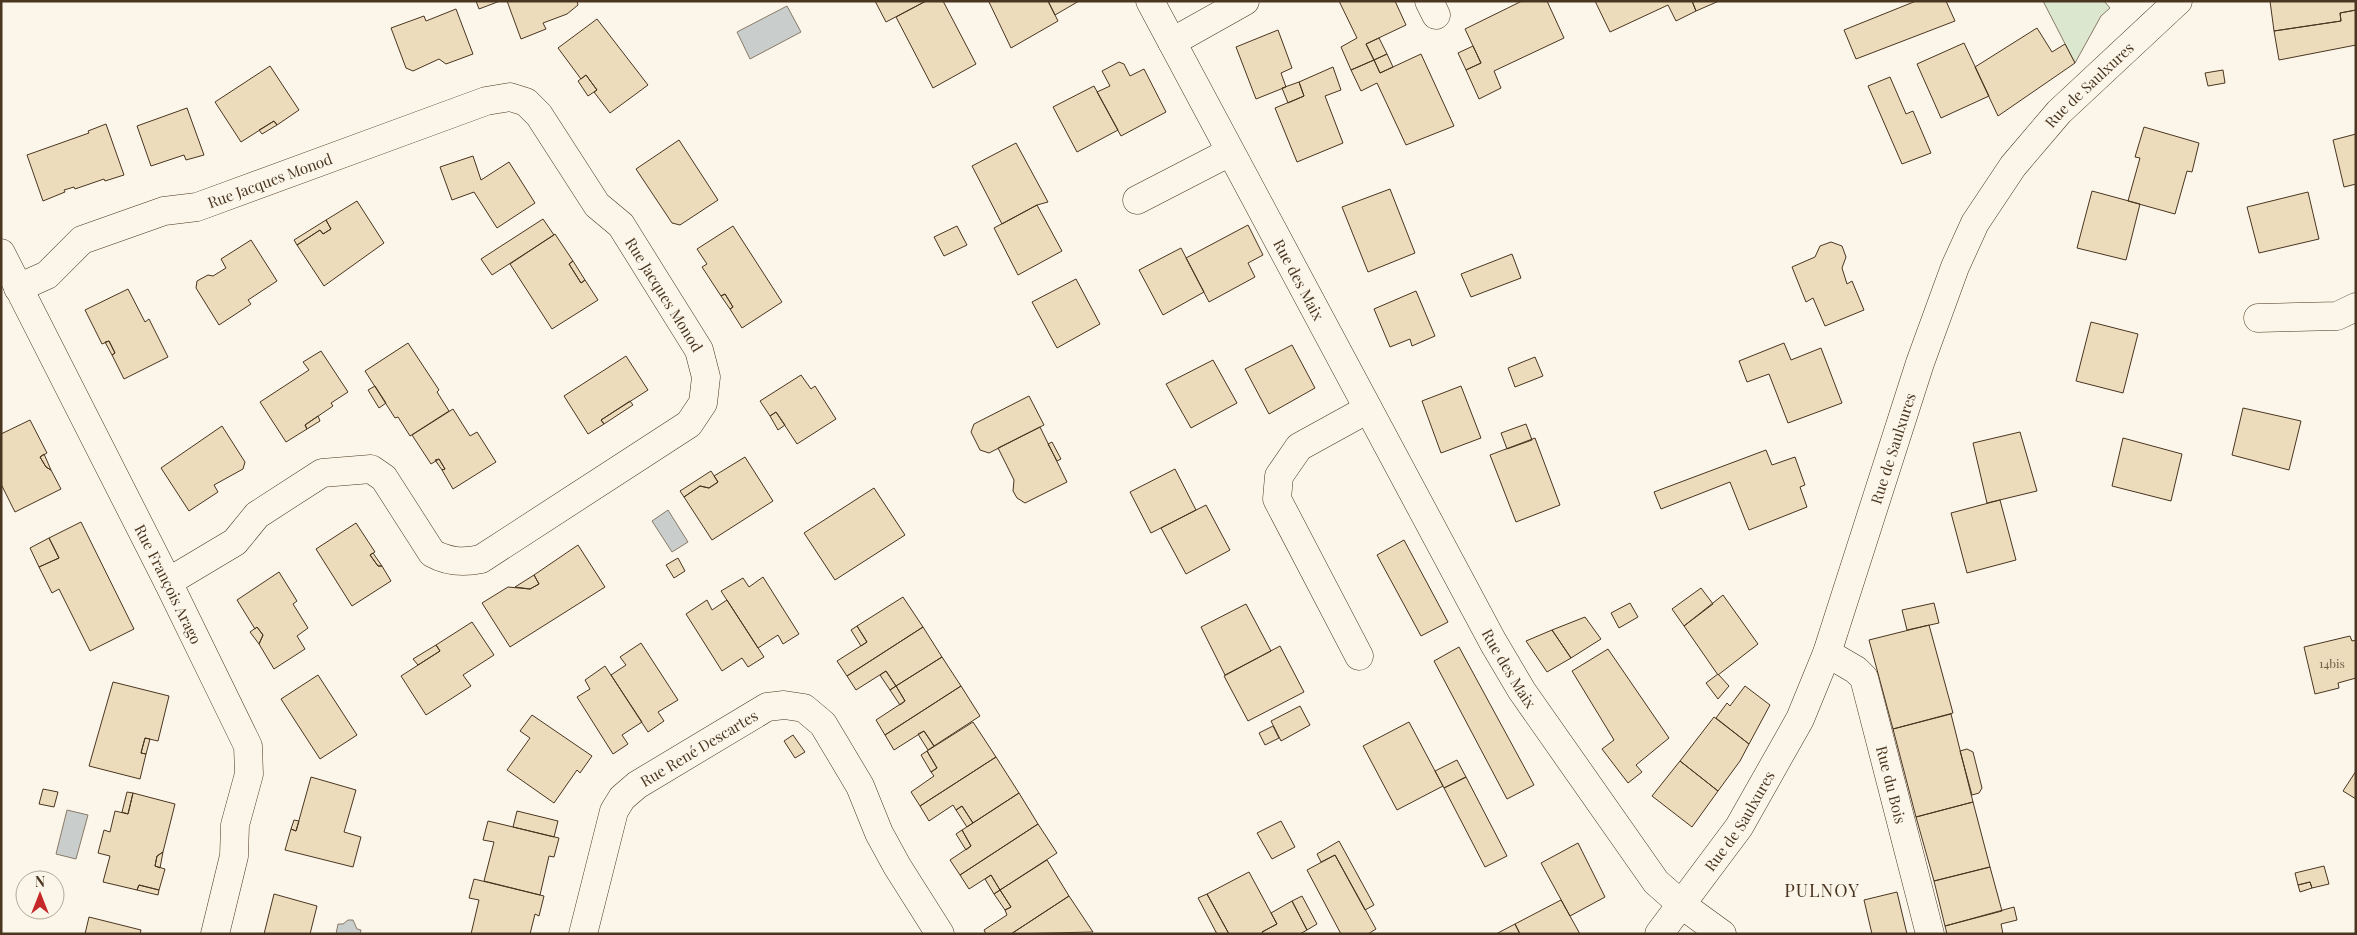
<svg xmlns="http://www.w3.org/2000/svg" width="2357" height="935" font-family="'Playfair Display',serif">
  <rect width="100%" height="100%" fill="#fbf6e9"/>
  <!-- green -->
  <path fill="#dce7d0" stroke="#887966" d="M2043 1H2104L2110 8 2101 16 2075 63Z"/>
  <!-- water -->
  <path fill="#c9cecd" stroke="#887966" d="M787 6 801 32 750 59 737 32Z
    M668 510 688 542 672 552 652 521Z
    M67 810 88 815 76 859 56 854Z
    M348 920H353L357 929 361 930 360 934H336L338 924H343Z"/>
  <!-- building -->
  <path fill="#ecdcbc" stroke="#4a3520" d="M476 1H500L479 9Z
    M507 1H577L578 5 567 14 543 23 546 29 521 39Z
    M875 1H926L886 22Z
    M926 1H943L976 64 933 88 896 17Z
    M990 1H1048L1058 21 1011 48 989 2Z
    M1048 1H1079L1055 15Z
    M1339 1H1395L1406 25 1366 44 1374 60 1351 70 1341 47 1357 38Z
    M1522 1H1547L1564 38 1494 71 1501 88 1479 99 1466 70 1481 63 1465 29Z
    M1595 1H1692L1696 11 1676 21 1668 5 1610 32Z
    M1692 1H1719L1696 11Z
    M1916 1H1946L1955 21 1856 59 1844 30Z
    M2270 1H2356V10L2340 13 2341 21 2274 31Z
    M456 9 473 54 446 64 439 59 413 71 406 68 391 28 424 16 426 21Z
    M2356 10V45L2279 60 2274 31 2341 21 2340 13Z
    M597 19 648 85 610 113 594 92 597 90 586 75 581 79 558 48Z
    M2037 28 2052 52 2065 44 2075 63 1998 116 1975 67Z
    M1278 30 1292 68 1281 73 1286 87 1256 99 1236 47Z
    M1379 38 1387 54 1374 60 1366 44Z
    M1964 43 1989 96 1941 118 1917 64Z
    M1473 46 1481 63 1466 70 1458 53Z
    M1387 54 1393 67 1380 73 1374 60Z
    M1421 54 1454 126 1406 145 1377 83 1361 91 1351 70 1374 60 1380 73Z
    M1119 62 1124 64 1130 76 1144 69 1166 112 1121 136 1097 92 1110 86 1102 71Z
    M270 66 299 110 277 125 274 121 241 142 215 102Z
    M1333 67 1341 90 1325 96 1343 143 1297 162 1275 108 1304 96 1299 82Z
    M2223 70 2225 83 2208 86 2205 73Z
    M586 75 597 90 588 96 578 81Z
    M1890 77 1906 114 1913 111 1931 153 1902 164 1868 86Z
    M1299 82 1304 96 1288 103 1282 88Z
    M1094 86 1118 130 1077 152 1053 107Z
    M187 108 204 155 186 160 184 155 151 166 137 126Z
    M274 121 277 125 262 134 259 130Z
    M106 124 124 175 105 181 104 179 75 189 74 187 64 190 65 192 43 201 27 155 89 133 88 131Z
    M2144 127 2199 143 2192 172 2187 171 2175 214 2128 201 2140 158 2135 157Z
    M2356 134V184L2344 187 2333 140Z
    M679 140 718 200 680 225 672 223 636 169Z
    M1016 143 1048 202 1037 205 1002 224 972 166Z
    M473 156 481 180 509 162 535 203 497 228 474 192 452 200 440 167Z
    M1390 189 1415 253 1368 272 1342 207Z
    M2092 191 2140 204 2126 260 2077 248Z
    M2308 192 2319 239 2259 253 2247 207Z
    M357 201 384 243 324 286 297 245 320 230 323 234 331 229 326 220Z
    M1037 205 1062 251 1018 275 994 228Z
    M543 219 554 235 492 275 481 259Z
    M326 220 331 229 323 234 320 230 297 245 294 240Z
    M1248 225 1263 255 1248 263 1255 277 1209 302 1186 258Z
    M733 226 782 302 742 328 730 309 733 307 725 294 721 296 702 267 707 264 697 249Z
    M957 226 967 245 944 256 934 237Z
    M555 234 573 261 569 264 581 283 585 280 598 300 552 329 510 264Z
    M251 240 277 281 248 300 251 304 219 325 196 288 197 281 208 275 213 276 226 268 221 259Z
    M1831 242 1842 246 1846 257 1842 268 1847 284 1852 281 1864 310 1825 326 1813 298 1806 302 1792 267 1815 257 1820 246Z
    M1181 248 1204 292 1163 315 1139 270Z
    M1512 254 1521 278 1471 297 1461 274Z
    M573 261 585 280 581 283 569 264Z
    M1076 279 1100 324 1057 348 1032 302Z
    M128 289 145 322 149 319 168 357 124 379 112 355 115 353 109 341 102 344 85 310Z
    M1416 291 1435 336 1412 346 1410 339 1390 347 1374 309Z
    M725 294 733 307 730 309 721 296Z
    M2091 322 2138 334 2123 393 2076 381Z
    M109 341 115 353 112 355 105 342Z
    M408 343 439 390 437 392 449 411 410 436 398 417 395 418 365 371Z
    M1784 343 1791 360 1821 348 1842 403 1788 423 1769 374 1747 382 1739 361Z
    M1292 345 1315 388 1269 414 1245 369Z
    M321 351 348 392 331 403 333 406 305 425 307 429 286 442 260 402 309 370 303 362Z
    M626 356 648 390 601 420 604 424 588 434 564 396Z
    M1535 357 1543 376 1515 387 1508 368Z
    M1213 360 1237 403 1191 428 1166 384Z
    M801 375 811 389 815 386 836 419 797 444 776 412 770 416 760 401Z
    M375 386 386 403 379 408 368 390Z
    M1461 386 1481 438 1441 453 1422 401Z
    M1029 396 1044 425 989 453 980 450 971 432 974 424Z
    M630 401 633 405 604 424 601 420Z
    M2243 408 2301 421 2289 470 2232 455Z
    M453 409 470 436 477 432 496 462 453 489 442 470 445 469 439 459 431 464 412 435Z
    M776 412 785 425 778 430 770 416Z
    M318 416 320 421 307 429 305 425Z
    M30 420 47 453 40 457 46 467 51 470 61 489 15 512 1 484V434Z
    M1526 424 1532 440 1507 449 1501 433Z
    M222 426 245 462 243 469 214 485 218 492 189 511 161 468Z
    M1040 427 1067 482 1025 503 1017 498 1013 491 1014 480 998 448Z
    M2020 432 2037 491 1987 503 1973 443Z
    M1535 438 1560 505 1516 522 1490 455Z
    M2123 438 2182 454 2171 501 2112 486Z
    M1052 442 1061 459 1057 461 1048 444Z
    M1766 450 1772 465 1795 457 1805 485 1800 487 1807 507 1749 530 1730 482 1661 509 1654 492Z
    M44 454 51 470 46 467 40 457Z
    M745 457 773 501 712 540 684 497 700 486 709 488 718 482 714 476Z
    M439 459 445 469 442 470 435 460Z
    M1175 469 1196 510 1151 533 1130 492Z
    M711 471 718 482 709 488 700 486 684 497 680 491Z
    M874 488 905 535 835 580 804 533Z
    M2000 500 2016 560 1967 573 1951 513Z
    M1206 505 1230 550 1186 574 1161 528Z
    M81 522 134 629 90 651 59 589 52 593 39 567 59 558 49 538Z
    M356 523 375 552 370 555 378 566H382L391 581 352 606 316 549Z
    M49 538 59 558 39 567 30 548Z
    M1404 540 1448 622 1421 636 1377 555Z
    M578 545 605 587 510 647 482 603 508 587 530 589 539 584 534 575Z
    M373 553 382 566H378L370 555Z
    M678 558 685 571 674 578 666 565Z
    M279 572 297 601 293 604 308 628 297 636 305 649 274 669 259 644 263 635 257 627 255 629 237 600Z
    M534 575 539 584 530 589 515 587Z
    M763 577 799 634 783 644 778 635 758 648 721 591 743 578 749 587Z
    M1701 588 1713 604 1684 626 1672 609Z
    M1723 595 1758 644 1718 675 1684 626Z
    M903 597 923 627 847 676 837 661 867 642 857 626Z
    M707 600 712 610 727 600 764 657 748 667 742 658 722 671 686 614Z
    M1630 603 1638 617 1619 628 1611 613Z
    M1934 603 1939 623 1907 630 1902 610Z
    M1246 604 1271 651 1225 675 1201 627Z
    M1585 617 1601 639 1571 658 1552 630Z
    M472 622 494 655 463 675 471 686 426 715 401 676 440 651 436 645Z
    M1929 625 1953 713 1893 729 1869 640Z
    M857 626 867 642 861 646 851 630Z
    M257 627 263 635 259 644 250 632Z
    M923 627 942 657 896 686 886 671 856 690 847 676Z
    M1552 630 1571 658 1547 672 1526 641Z
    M2350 636 2352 641 2356 640V678L2338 683 2339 688 2315 694 2304 647Z
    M641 643 678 700 658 712 664 721 648 732 611 675 626 665 620 657Z
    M436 645 440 651 418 665 413 659Z
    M1280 646 1304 692 1248 721 1224 676Z
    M1459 647 1534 785 1507 799 1434 661Z
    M1608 649 1669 738 1636 765 1642 772 1628 783 1602 749 1614 740 1572 671Z
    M942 657 961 686 885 735 876 720 905 701 896 686Z
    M605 666 642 722 622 735 628 744 613 754 577 697 590 689 585 680Z
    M886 671 896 686 890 690 880 675Z
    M1718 674 1729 686 1718 699 1706 683Z
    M318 675 357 735 320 759 281 699Z
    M113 682 169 696 158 741 145 738 141 753 146 754 140 779 89 766Z
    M896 686 905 701 900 705 890 690Z
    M961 686 980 716 934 746 924 731 894 750 885 735Z
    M1745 686 1770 705 1749 744 1716 718 1727 703 1730 706Z
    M1300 706 1310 725 1281 741 1271 721Z
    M1951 714 1973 802 1916 817 1893 729Z
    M532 715 592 756 580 773 577 770 554 803 507 770 530 738 520 731Z
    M1714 717 1749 744 1740 761 1718 791 1680 761Z
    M973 722 996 757 920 806 911 792 934 776 931 772 937 768 927 751Z
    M1409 722 1443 786 1397 810 1363 746Z
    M1273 726 1279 738 1265 745 1259 733Z
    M924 731 934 746 928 750 918 734Z
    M793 735 805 752 795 758 784 741Z
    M145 738 150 739 146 754 141 753Z
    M1967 749 1973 752 1982 788 1979 793 1972 795 1960 751Z
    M927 751 937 768 931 772 921 755Z
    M996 757 1019 793 973 823 962 806 956 810 953 805 929 821 920 806Z
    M1457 760 1466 777 1444 788 1435 771Z
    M1680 761 1718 791 1692 827 1652 796Z
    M2356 771V799L2343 791Z
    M311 777 356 790 344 832 361 837 353 867 285 850 291 829 296 831Z
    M1466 777 1507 856 1485 867 1444 788Z
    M43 789 58 792 54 807 39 804Z
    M127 792 133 793 128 814 122 812Z
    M133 793 175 804 163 852 157 856 155 866 165 869 159 890 139 885 137 890 103 882 110 856 98 853 104 830 110 832 115 811 128 814Z
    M1019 793 1038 824 960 875 950 860 971 846 962 830Z
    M1973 802 1990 867 1934 881 1916 817Z
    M962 806 973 823 967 827 956 810Z
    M517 811 558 821 554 837 513 827Z
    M294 820 299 821 296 831 291 829Z
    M488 821 559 838 554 857 549 856 540 895 484 881 494 842 483 840Z
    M1281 821 1295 847 1272 859 1257 833Z
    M1038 824 1057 853 1000 890 991 875 969 889 960 875Z
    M962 830 971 846 966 850 956 834Z
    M1339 841 1374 905 1365 910 1335 855 1321 862 1317 854Z
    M1578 843 1605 897 1570 916 1541 863Z
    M163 852 160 868 155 866 157 856Z
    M1335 855 1376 929 1368 934H1341L1307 870Z
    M1047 860 1069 896 1011 934H986L984 930 1007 915 1005 910 1011 907 1000 890Z
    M2324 866 2329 884 2312 888 2310 882 2298 885 2295 873Z
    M1990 867 2002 911 1945 926 1934 881Z
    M1249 872 1277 924 1262 932 1263 934H1229L1207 894Z
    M991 875 1000 890 994 894 985 879Z
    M474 879 544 896 539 916 535 914 530 934H471L479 900 469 898Z
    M2310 882 2312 888 2300 892 2298 885Z
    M139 885 159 890 158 895 137 890Z
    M1000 890 1011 907 1005 910 994 894Z
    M1897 892 1907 934H1872L1864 900Z
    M274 894 317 906 310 934H264Z
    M1207 894 1229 934H1217L1198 898Z
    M1069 896 1093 932 1011 934Z
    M1302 896 1317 924 1307 930 1292 901Z
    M1561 900 1580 934H1520L1515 924Z
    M1292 901 1307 930 1300 934H1263L1262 932 1277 924 1271 913Z
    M2014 907 2017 920 2001 924 2003 934H1947L1945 926Z
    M89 917 141 930 140 934H85Z
    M1515 924 1520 934H1496Z"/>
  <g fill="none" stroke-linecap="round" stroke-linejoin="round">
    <defs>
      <g id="street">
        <path id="s1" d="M1150 1 1493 642 1522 691 1656 882 1682 905 1722 934"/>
        <path d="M1429 1 1436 15"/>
        <path d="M1172 42 1245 1"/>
        <path d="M1137 200 1230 152"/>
        <path id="s2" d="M1 253 168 582 248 746 249 774 235 825 234 856 215 934"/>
        <path id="s3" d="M18 288 47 275 82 240 164 211 197 207 486 101 510 97 526 102 539 115 597 205 621 225 699 350 706 377 703 403 689 424 481 559C463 563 448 562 432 553L384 478 371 469 322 473 257 515 235 542 168 582"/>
        <path d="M2258 318 2337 316 2356 307"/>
        <path id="s4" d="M1827 653 1856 670 1864 678 1930 934"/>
        <path d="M1359 656 1277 499 1279 476 1299 447 1368 409"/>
        <path id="s5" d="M583 934 614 811 622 798 637 785 767 707 784 705 804 708 823 724 860 786 879 833 897 866 940 934"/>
      </g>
      <g id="secondary">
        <path id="s6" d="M1659 934 1739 827 1800 719 1827 653 1920 363 1955 267 1975 223 2013 166 2059 112 2178 1"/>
      </g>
    </defs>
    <!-- street casing -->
    <use href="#street" stroke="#4a3520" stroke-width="29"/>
    <!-- secondary casing -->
    <use href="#secondary" stroke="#4a3520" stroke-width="29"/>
    <!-- street -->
    <use href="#street" stroke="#fbf6e9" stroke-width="28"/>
    <!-- secondary -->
    <use href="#secondary" stroke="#fbf6e9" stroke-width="28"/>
  </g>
  <g text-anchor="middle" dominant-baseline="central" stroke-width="4" stroke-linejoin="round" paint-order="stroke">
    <!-- number labels -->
    <g font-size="12" fill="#725f47">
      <text x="2332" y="663">14bis</text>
    </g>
    <!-- street labels -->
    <g font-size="15" fill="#4a3520" stroke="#fbf6e9">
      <text stroke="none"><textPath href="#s6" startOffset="964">Rue de Saulxures</textPath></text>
      <text stroke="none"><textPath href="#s3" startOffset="279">Rue Jacques Monod</textPath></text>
      <text stroke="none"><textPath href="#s1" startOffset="316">Rue des Maix</textPath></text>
      <text stroke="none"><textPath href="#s3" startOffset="789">Rue Jacques Monod</textPath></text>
      <text stroke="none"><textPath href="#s6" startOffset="544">Rue de Saulxures</textPath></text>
      <text stroke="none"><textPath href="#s2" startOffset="371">Rue François Arago</textPath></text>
      <text stroke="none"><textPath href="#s1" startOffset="758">Rue des Maix</textPath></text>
      <text stroke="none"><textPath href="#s5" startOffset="234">Rue René Descartes</textPath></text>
      <text stroke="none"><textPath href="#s4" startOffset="155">Rue du Bois</textPath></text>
      <text stroke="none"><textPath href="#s6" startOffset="139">Rue de Saulxures</textPath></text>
    </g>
    <!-- quarter labels -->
    <g font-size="18" letter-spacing="1" fill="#4a3520" stroke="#fbf6e9">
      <text x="1822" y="890">PULNOY</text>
    </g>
  </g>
  <!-- border -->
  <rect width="2357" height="935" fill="none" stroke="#4a3520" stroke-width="5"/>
  <!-- north arrow -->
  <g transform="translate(40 895)"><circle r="24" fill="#fbf6e9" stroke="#b4a999"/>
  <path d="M0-4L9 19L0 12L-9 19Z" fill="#c62828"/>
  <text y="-8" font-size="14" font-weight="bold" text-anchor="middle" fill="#4a3520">N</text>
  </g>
</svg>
